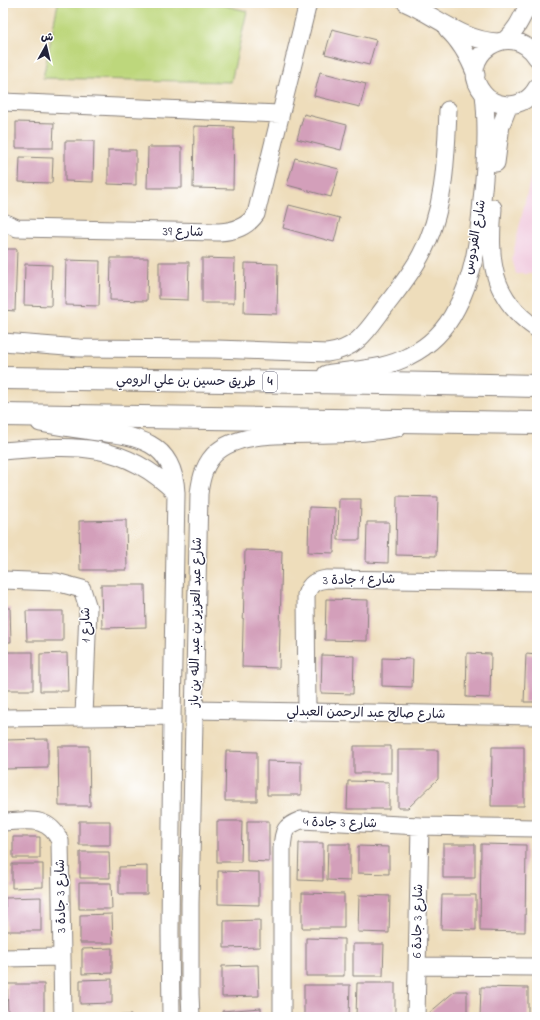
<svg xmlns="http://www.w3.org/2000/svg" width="540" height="1020" font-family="'Indie Flower','Playpen Sans Arabic',sans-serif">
  <rect width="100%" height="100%" fill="#fff"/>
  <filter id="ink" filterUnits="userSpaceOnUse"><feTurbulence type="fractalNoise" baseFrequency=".025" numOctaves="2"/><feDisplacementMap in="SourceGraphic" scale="8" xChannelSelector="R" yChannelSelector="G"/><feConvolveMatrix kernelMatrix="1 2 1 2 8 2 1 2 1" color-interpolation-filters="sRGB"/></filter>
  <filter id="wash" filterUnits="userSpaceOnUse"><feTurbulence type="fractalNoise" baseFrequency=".012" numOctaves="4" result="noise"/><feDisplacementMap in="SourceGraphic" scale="16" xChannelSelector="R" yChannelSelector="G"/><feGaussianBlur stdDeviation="0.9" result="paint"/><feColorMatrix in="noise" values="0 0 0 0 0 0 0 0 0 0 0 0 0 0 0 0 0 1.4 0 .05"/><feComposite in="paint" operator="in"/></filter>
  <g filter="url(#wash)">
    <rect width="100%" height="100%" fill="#edb"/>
    <!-- built -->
    <path fill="#f2cfe1" d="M537 149V274H516L512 258Z"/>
    <!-- green -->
    <path fill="#bdd77c" stroke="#707c5c" d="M58 3H214L247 11 231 82 43 78Z"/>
    <g id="blocks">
      <!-- building -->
      <path fill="#d39fba" d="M332 29 376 40 369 65 325 54Z
        M320 72 366 84 360 107 314 96Z
        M304 114 347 125 341 150 297 139Z
        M16 122 54 123 53 148H16Z
        M194 126 234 127 233 189 193 188Z
        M65 141H94L93 182 65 181Z
        M148 147H182V188H147Z
        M108 150H136V185L108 184Z
        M20 157 53 158 52 183 19 182Z
        M295 158 339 169 331 197 287 185Z
        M289 205 340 218 334 242 283 228Z
        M3 249H17L15 311 3 310Z
        M111 258H148L147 301 110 300Z
        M202 258 235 259 234 303H202Z
        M66 260 100 261 99 306 65 305Z
        M159 262H189L188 300 159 299Z
        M245 263 278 264 277 314 244 313Z
        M25 264 52 265 51 306 24 305Z
        M397 496 438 497 436 556 396 555Z
        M339 499H361L360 540H338Z
        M309 507 335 508 334 553 308 552Z
        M126 520 127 570H80L79 521Z
        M367 522H389L388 563 366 562Z
        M245 550 282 551 279 668 242 667Z
        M101 585H145L146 627 102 628Z
        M326 599 368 600 367 641 325 640Z
        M3 608H10L11 642H3Z
        M26 611H63V641H27Z
        M6 652H33V690H7Z
        M67 653 68 691H40V654Z
        M467 653 491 654 490 698 466 697Z
        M526 654 537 655V702H524Z
        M322 655 354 656 353 694 321 693Z
        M382 658 413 659 412 687 382 686Z
        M48 739V768L5 769V740Z
        M58 746H89L90 806H59Z
        M354 746H391V773H354Z
        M492 747H524V806H491Z
        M398 750H438V779L408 808H398Z
        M226 751 257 752V801H225Z
        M267 761 301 762V795H267Z
        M348 781 389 782V809H347Z
        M79 821H110V845H79Z
        M217 821H242L241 862H217Z
        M247 821H269V862L247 861Z
        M13 837H40V858H13Z
        M299 843H323V881L298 880Z
        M328 844H350V881L327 880Z
        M443 844H475V878H443Z
        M481 844 526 845 525 932 480 931Z
        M358 846 389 847V874L358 873Z
        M80 852H109L110 878H80Z
        M12 864H43V887L12 888Z
        M147 866V894H119V867Z
        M218 871 259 872V905L218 904Z
        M79 883H111L112 909H79Z
        M302 893 344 894V928H302Z
        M359 895 390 896 389 933 358 932Z
        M442 895H476V930L441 929Z
        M41 897V931H6L5 898Z
        M112 914 113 943H80V915Z
        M260 920V947L224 948V921Z
        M306 938 344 939V976H306Z
        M353 944H384L383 976H353Z
        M112 948V973L82 974V949Z
        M258 965 259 996 222 997V966Z
        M112 979V1003L80 1004V980Z
        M357 983H395V1017H356Z
        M7 984H44V1017H8Z
        M304 985H350L349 1017H304Z
        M481 987 528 988V1017H480Z
        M455 991H467V1017H428V1014Z
        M261 1008V1017H223L222 1011Z
        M131 1015V1017H98V1016Z"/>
    </g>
  </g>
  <g filter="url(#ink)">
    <use href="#blocks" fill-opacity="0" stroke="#88807b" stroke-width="1"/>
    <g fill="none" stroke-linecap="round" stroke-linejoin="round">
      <defs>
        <path id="minor" d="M406 3C436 16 463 41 498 42
          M447 29C461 42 469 57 476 75
          M505 40C517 30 522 17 529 3
          M537 58C511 16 454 58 483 93 488 100 497 104 507 105 520 105 531 98 537 87
          M3 102 280 114
          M496 163 501 125 509 105
          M493 208C489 260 490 297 537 329
          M3 222 17 228 219 232C235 231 247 227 256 214L308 3
          M3 342 79 348 216 349 327 353C357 349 367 331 384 308 397 291 411 274 421 255 445 211 446 159 448 110
          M326 374C354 369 384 370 409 356 429 346 446 329 456 309 474 277 479 237 482 200 486 164 488 130 484 94
          M40 423C57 426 74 429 91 431 134 436 174 439 176 493L172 716 170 933 171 1017
          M3 451C72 445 123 440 176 493
          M3 580 56 582 82 589 88 608 84 717
          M194 710 537 716
          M307 712 306 595C310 583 315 581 327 579L537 582
          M3 718 172 716
          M3 822C27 821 48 815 60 841L63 1017
          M3 958 62 957
          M417 966 537 967
          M191 1017 190 994V904L199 494C201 477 205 462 218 451 243 430 301 435 332 434 354 434 375 432 397 428
          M282 1017V848C284 829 284 827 301 820L420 826 537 828
          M416 1017 420 826"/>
        <path id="highway" d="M3 378 383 383 537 386
          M3 415 537 423"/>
      </defs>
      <!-- minor casing -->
      <use href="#minor" stroke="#88807b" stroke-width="19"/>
      <!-- highway casing -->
      <use href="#highway" stroke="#88807b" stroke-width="24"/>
      <!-- minor -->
      <use href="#minor" stroke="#fff" stroke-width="17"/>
      <!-- highway -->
      <use href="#highway" stroke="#fff" stroke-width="22"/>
    </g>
  </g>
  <g text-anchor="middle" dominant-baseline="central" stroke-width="3" stroke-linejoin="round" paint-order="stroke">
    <!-- shield labels -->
    <rect fill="#fff" stroke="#646476" stroke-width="1" x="263" y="372" width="14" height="20" rx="3"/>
    <g font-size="12" font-weight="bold" fill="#22223b">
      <text x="270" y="382">4</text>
    </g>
    <!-- street labels -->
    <g font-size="13" fill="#22223b" stroke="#fff">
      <text transform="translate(183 232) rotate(1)">شارع 39</text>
      <text transform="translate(475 237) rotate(-80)">شارع الفردوس</text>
      <text transform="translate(186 381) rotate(1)">طريق حسين بن علي الرومي</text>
      <text transform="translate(359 580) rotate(-1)">شارع 1 جادة 3</text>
      <text transform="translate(196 622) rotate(-89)">شارع عبد العزيز بن عبد الله بن باز</text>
      <text transform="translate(86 625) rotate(-91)">شارع 1</text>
      <text transform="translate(366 713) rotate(1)">شارع صالح عبد الرحمن العبدلي</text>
      <text transform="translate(340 823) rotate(1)">شارع 3 جادة 4</text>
      <text transform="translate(61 896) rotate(-91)">شارع 3 جادة 3</text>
      <text transform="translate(418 921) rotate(-89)">شارع 3 جادة 6</text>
    </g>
  </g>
  <!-- margin -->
  <rect width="540" height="1020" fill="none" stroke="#fff" stroke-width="16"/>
  <!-- north arrow -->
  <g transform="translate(46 46) rotate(8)" stroke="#ffffff" stroke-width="3" paint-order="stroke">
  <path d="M0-3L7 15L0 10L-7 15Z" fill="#22223b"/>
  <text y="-6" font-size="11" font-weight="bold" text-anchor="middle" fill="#22223b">ش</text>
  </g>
</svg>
